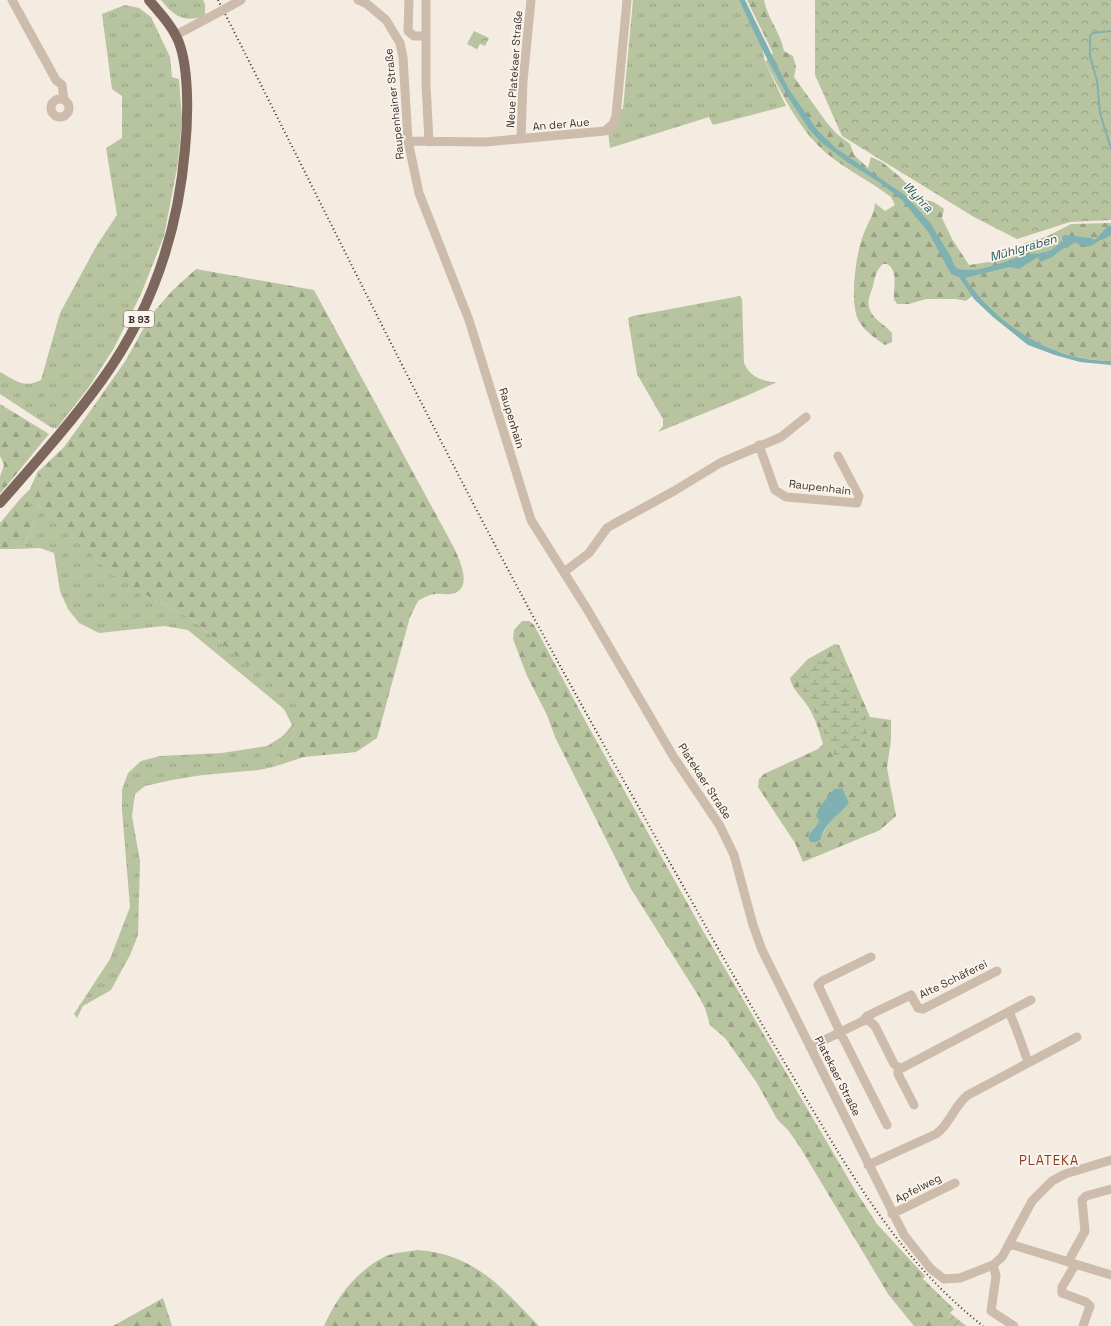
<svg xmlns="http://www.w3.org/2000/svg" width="1111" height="1326" font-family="'Space Grotesk',sans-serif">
  <defs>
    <pattern id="grass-tufts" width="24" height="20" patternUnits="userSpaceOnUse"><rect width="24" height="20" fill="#b8c4a0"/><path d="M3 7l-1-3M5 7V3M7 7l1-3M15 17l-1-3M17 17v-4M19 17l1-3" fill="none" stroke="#97a083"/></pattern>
    <pattern id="forest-firs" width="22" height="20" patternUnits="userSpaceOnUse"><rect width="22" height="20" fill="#b8c4a0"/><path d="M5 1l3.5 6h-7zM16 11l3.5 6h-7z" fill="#97a083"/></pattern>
    <pattern id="wetland-marsh" width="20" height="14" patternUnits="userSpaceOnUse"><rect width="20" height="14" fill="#b8c4a0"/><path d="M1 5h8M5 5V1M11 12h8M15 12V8" fill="none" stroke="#97a083"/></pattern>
    <pattern id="park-crowns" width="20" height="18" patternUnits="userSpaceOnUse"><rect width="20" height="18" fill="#b8c4a0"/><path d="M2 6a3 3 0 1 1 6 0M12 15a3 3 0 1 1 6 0" fill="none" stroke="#97a083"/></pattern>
    <pattern id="garden-furrows" width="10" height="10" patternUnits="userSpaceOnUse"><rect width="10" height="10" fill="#b8c4a0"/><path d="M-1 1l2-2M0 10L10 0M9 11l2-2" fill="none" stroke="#97a083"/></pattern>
  </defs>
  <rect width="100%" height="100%" fill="#f4ebe1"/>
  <!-- grass -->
  <path fill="url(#grass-tufts)" d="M161 0H203L205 4V16C183 23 174 16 161 0Z
    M633 0H739L762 47 765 62 786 106 713 125 709 117 610 148 608 132 620 109H623Z
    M125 5 139 8 151 17 170 57 172 77 179 79 182 119 178 163 164 236 141 294 114 348 89 387 57 428H52L0 394V372C15 380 24 389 41 380L60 313 97 245 117 215 106 148 122 138V96L112 89 102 14Z
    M740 296 742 299 744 363C750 377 763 382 777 382L744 397 658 432 663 426V419L637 374 628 318 633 316Z
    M41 469 36 504 155 600 190 618 297 703 294 735 273 767 259 770 203 775 172 780 145 786 135 794 132 816 140 861 138 935 130 955 111 990 83 1006 77 1018 74 1014 110 959 130 907 122 810V790L128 773 141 761 160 756 222 753 267 746 283 736 292 725 284 709 188 630 164 626 99 633 79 623 68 609 60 591 54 553 40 548 15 549 24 545 34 521 25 498H21L30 489 38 471Z"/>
  <!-- forest -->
  <path fill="url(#forest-firs)" fill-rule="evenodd" d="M747 0H764C767 18 781 33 784 51L793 56 796 67 794 77 827 123 837 134 850 144 854 155 868 168 871 157 882 162 900 177 922 199 934 202 944 209 942 218 952 239 969 265 996 261 1025 243 1046 237 1071 224 1111 223V361C1071 361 1029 343 999 318 990 310 983 301 976 293L966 301 956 299H926L909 304H897L894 299C893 288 899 271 887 264H883C876 270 875 277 873 286 872 290 870 294 869 298 865 316 883 322 892 333V342L885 345C876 339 866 332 860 323 848 307 856 251 864 233 868 222 874 216 875 203L885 211 895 205 891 197C870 181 845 169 825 152 798 128 782 93 765 62L773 53Z
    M196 269 314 290 446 533C453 546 479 589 451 594 446 595 440 593 435 594 430 594 423 598 418 601L410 617 377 738 356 752 304 757 273 767 294 735 296 703 190 618 155 600 109 573 72 534 36 504 34 489 41 469 64 447 91 410 126 360 151 315 173 290Z
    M0 404 49 434 0 494V477L4 465 0 456Z
    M21 498H25L35 510 34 521 24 545 15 549H0V523Z
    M522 621H529L534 625 587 724 703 931 855 1190 877 1224 925 1276 923 1279 954 1309 950 1313 948 1326H914L888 1294 800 1147 788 1130 777 1119 757 1083 725 1038 710 1025 705 1008 698 995 631 889 555 737 547 715 527 676 513 639 514 630Z
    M835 644 839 645 870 717 891 720V740L887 768 896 816 880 830 803 862 795 843 758 787 759 779 764 774 818 749 823 744C819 730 815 717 807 705 801 696 792 689 790 678L808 659ZM846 807C835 817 825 825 821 839L808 835 820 822Z
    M417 1250C475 1254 501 1287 539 1326H324C337 1297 357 1270 386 1256 396 1252 407 1252 417 1250Z
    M163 1298 172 1326H113Z"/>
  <!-- wetland -->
  <path fill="url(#wetland-marsh)" d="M832 656 840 659 866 718 867 736 860 749 852 748 841 760 834 756 819 721 799 686 797 679 803 672Z"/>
  <!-- park -->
  <path fill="url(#park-crowns)" d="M815 0H1111V220L1070 222 1017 239 974 217 842 136 815 75Z
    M474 31 489 38 485 46 480 44 477 49 467 44Z"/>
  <!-- garden -->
  <path fill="url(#garden-furrows)" d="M950 1313 966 1326H948Z"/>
  <!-- water -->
  <path fill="#7fb0b2" d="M739 0H745L788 88 818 131 837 149 906 196 931 224 951 257 954 265 958 269C984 274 1006 259 1030 254 1036 253 1043 254 1049 254L1053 248 1063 242 1062 237 1064 235 1091 238 1095 240 1108 226H1111V235C1097 238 1091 254 1075 242L1067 248H1064L1052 257 1040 262 1038 257 1019 269 1009 267 965 278C998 326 1052 361 1111 361V365L1080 362 1055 355 1028 345 993 317 974 299 959 277 951 274 929 233 902 200 879 182 847 162 822 143 809 129 790 100 765 55Z
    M842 788 849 803C839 816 825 822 821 839L816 842H810L808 835 820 822 816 816 819 808 834 789Z"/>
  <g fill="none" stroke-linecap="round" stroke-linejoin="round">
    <!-- stream -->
    <path stroke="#7fb0b2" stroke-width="2" d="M1111 31 1093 33 1090 36V56L1097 81 1100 113 1111 149
      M1102 239 1111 234
      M1041 254 1052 251"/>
    <!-- minor -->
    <path stroke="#cdbbac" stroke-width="9" d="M12 0 56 80 62 85 64 100
      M358 0 367 4 386 20 400 43 403 57 408 141 419 193 469 320 531 520 587 609 673 756 720 826 734 855 753 925 762 950 904 1235 931 1269 944 1279 960 1278 993 1265 1002 1257 1032 1201 1052 1181 1065 1174 1111 1160
      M409 0 408 31 414 36H426
      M426 0V84L429 142
      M232 5 241 0
      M176 35 208 18
      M51 108a9 9 0 1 1 18 0a9 9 0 1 1-18 0Z
      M521 139 523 81 531 0
      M408 141 485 142 605 131 613 124 616 116 627 0
      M759 445 775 490 786 497 857 503 859 496 838 456
      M564 572 589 553 607 528 612 525 674 491 720 463 781 437 806 417
      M871 957 822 981 818 985 840 1032 887 1125
      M1009 1012C1017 1029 1022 1045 1028 1062
      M863 1021 867 1016 911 995 918 1008 923 1009 997 971
      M810 1047 863 1021 868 1020 875 1026 894 1064 898 1067 902 1068 1031 1000
      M898 1067V1074L914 1105
      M868 1165 936 1134C950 1125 954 1105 968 1095L1077 1037
      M892 1214 955 1183
      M1010 1244 1111 1275
      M1068 1262 1085 1231 1082 1200 1086 1196 1111 1189
      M993 1265 996 1276 991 1311 1014 1326
      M1075 1265 1062 1287V1293L1086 1302 1090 1306 1083 1326"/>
    <!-- major -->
    <path stroke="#7d675c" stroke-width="10" d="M0 503C35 463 71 423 102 380 151 312 178 232 185 149 188 120 190 62 176 36 170 23 158 11 149 0"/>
    <!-- rail -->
    <path stroke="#3b302b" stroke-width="2" stroke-dasharray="1 3" stroke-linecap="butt" d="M218 0C303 167 386 336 473 503 544 640 620 774 696 909 732 974 770 1038 808 1102 858 1186 905 1265 983 1326"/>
    <!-- minor-bridge -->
    <path stroke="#cdbbac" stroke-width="9" d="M208 18 232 5"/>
  </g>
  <g text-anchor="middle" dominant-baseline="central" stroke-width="3.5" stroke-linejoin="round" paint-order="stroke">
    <!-- shield labels -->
    <rect fill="#fbf5ee" stroke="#756b66" stroke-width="1" x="124" y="311" width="30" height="16" rx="3"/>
    <g font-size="10" font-weight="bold" fill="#3b302b">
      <text x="139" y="319">B 93</text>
    </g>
    <!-- street labels -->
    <g font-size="11" fill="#3b302b" stroke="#fbf5ee">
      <text transform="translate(514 69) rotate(-86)">Neue Platekaer Straße</text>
      <text transform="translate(394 104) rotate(-96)">Raupenhainer Straße</text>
      <text transform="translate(561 124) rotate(-5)">An der Aue</text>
      <text transform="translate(512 418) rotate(73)">Raupenhain</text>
      <text transform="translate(820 487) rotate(7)">Raupenhain</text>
      <text transform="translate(705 781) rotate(57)">Platekaer Straße</text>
      <text transform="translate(953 979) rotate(-26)">Alte Schäferei</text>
      <text transform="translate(838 1076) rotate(63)">Platekaer Straße</text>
      <text transform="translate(918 1188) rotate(-27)">Apfelweg</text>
    </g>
    <!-- water labels -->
    <g font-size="12" font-style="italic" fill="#1f5a5e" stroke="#fbf5ee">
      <text transform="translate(918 197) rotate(46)">Wyhra</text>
      <text transform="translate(1023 248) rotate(-16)">Mühlgraben</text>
    </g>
    <!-- quarter labels -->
    <g font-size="13" letter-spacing="1" fill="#8c3b22" stroke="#fbf5ee">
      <text x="1049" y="1160">PLATEKA</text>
    </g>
  </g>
</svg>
